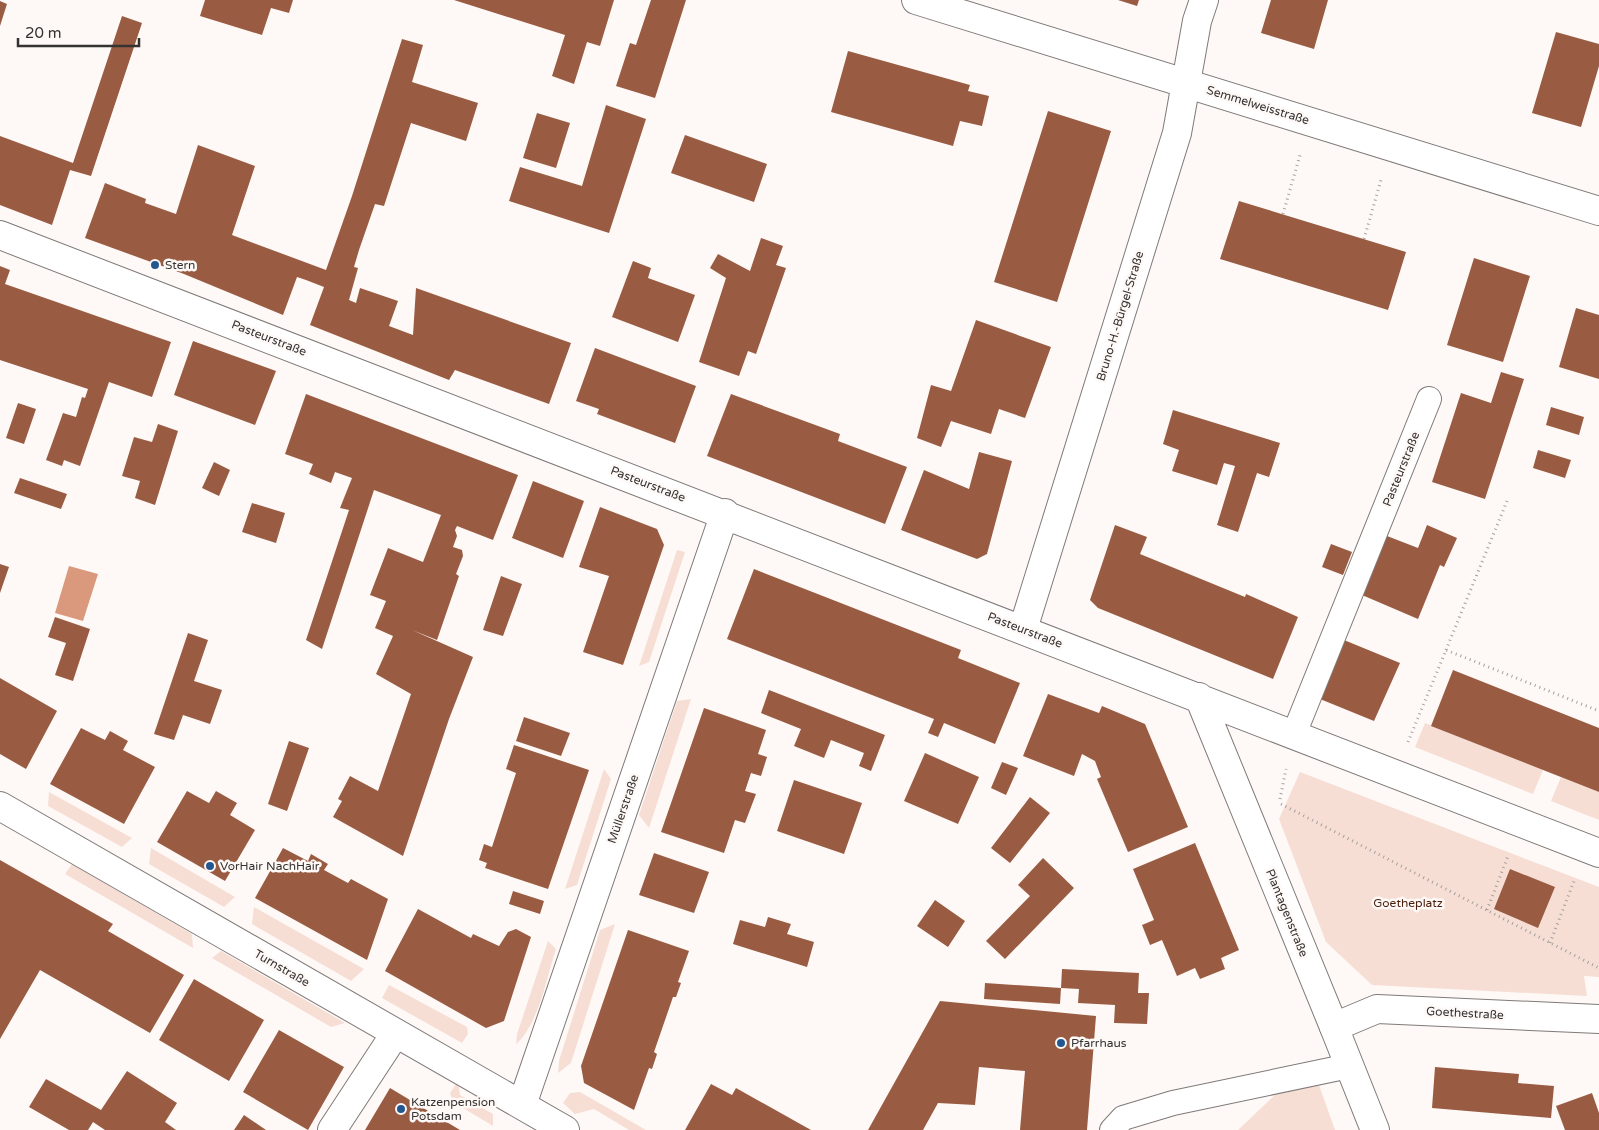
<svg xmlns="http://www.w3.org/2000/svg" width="1599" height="1130" font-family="'Varela Round',sans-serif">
  <rect width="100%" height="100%" fill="#fef9f6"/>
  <!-- green -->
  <path fill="#f7ded4" d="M677 550 685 552 649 662 639 666Z
    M691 699 649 828 639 815 677 701Z
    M1425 723 1543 770 1533 794 1415 747Z
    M604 769 611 779 577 885 565 889Z
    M1300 772 1599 887V977L1584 976 1587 996 1372 985 1326 942 1279 819Z
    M1561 777 1599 792V820L1551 801Z
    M49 792 132 838 122 847 48 806Z
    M151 848 235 897 224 907 149 864Z
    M72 864 192 934 193 948 65 874Z
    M254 907 364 969 351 981 252 924Z
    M615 924 571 1063 558 1073 559 1061 600 930Z
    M548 941 556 949C547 976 538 1026 516 1044L517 1034Z
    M221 951 345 1023 331 1027 212 958Z
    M389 985 467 1027 468 1034 462 1043 382 998Z
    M458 1081 460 1095 493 1114V1126L453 1102 450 1093Z
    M1319 1085 1335 1130H1238L1275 1095Z
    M580 1092 646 1130H629L594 1109 575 1114 563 1103 570 1093Z"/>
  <!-- water -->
  <path fill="#da987d" d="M69 566 98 574 83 621 55 613Z"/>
  <!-- building -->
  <path fill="#995c43" d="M205 0H293L289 13 271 8 262 35 200 16Z
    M454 0H614L600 46 587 42 574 84 552 76 565 35Z
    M651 0H686L655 98 616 86 630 43 636 45Z
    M1118 0H1139L1137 6Z
    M1271 0H1328L1314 49 1261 33Z
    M0 1 7 4 0 26Z
    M122 16 142 23 91 176 70 170 52 225 0 205V136L73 163Z
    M1556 32 1599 44V66L1581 127 1532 113Z
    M402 39 423 45 412 82 478 103 466 141 411 123 384 206 375 204 359 250 354 267 358 268 349 300 356 303 360 288 398 301 389 326 413 335 416 288 571 343 549 404 455 370 449 380 310 325 324 287 306 280 297 277 283 315 184 274 85 238 105 183 146 199 145 203 176 214 198 145 255 166 232 235 326 270 352 196Z
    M848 51 970 85 968 91 989 96 982 126 960 121 953 146 831 112Z
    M606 105 646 119 609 233 509 201 520 167 582 186Z
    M1048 111 1111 131 1057 302 994 282Z
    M537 113 570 123 556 168 523 158Z
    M685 135 767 164 754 202 671 173Z
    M1239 201 1406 252 1388 310 1220 259Z
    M761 238 783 246 776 265 786 268 756 354 748 351 739 376 699 362 726 278 710 268 718 254 750 271Z
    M1474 258 1530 276 1503 362 1447 345Z
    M633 261 651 268 648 278 695 295 678 342 612 317Z
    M0 266 10 270 5 284 171 342 152 397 109 382 80 466 64 460 62 466 46 460 63 413 76 417 82 397 85 398 88 389 0 360Z
    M1576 308 1599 315V379L1559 367Z
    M976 320 1051 347 1025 418 999 409 991 434 951 421 941 447 917 438 931 385 951 391Z
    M193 341 276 371 255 425 174 395Z
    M595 348 696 386 675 443 597 414 599 409 576 401Z
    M1501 372 1524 379 1485 499 1432 482 1461 393 1491 403Z
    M306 394 518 475 493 540 457 526 455 530 457 536 453 547 462 550 463 556 456 574 459 576 437 640 412 630 473 657 449 719 403 856 333 817 342 801 338 799 350 776 378 791 411 694 376 674 393 636 375 628 386 601 370 595 388 548 423 562 441 515 374 490 322 649 306 640 349 510 340 508 352 478 335 472 331 483 309 474 313 464 285 454Z
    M731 394 840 434 838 441 907 467 885 524 707 456Z
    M18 403 36 409 24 444 6 438Z
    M1551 407 1584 417 1579 435 1546 425Z
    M1173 410 1280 443 1269 477 1257 473 1238 532 1217 525 1235 466 1224 463 1217 485 1172 471 1179 450 1163 444Z
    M158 424 178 431 155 505 135 498 140 481 122 476 134 437 152 442Z
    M1538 450 1571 460 1565 478 1533 468Z
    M979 452 1012 461 987 554 977 559 901 530 924 470 969 489Z
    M214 462 230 470 219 496 202 488Z
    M20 478 67 494 61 509 14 493Z
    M533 481 584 501 563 558 512 538Z
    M252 503 285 513 276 543 242 532Z
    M600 507 657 529 664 545 623 665 583 652 609 576 579 567Z
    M1115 525 1147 537 1140 554 1245 597 1246 594 1298 617 1273 679 1098 608 1090 600Z
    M1427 525 1457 538 1444 567 1440 565 1418 619 1362 595 1387 536 1418 548Z
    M1331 544 1352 552 1343 575 1322 567Z
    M0 564 9 567 0 593Z
    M754 569 961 650 958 658 1020 683 995 744 944 723 938 737 928 733 934 719 727 639Z
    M501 576 522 584 503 636 483 630Z
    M55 617 90 629 73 681 55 675 66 643 48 637Z
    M188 633 208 640 194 681 222 690 210 724 183 715 174 740 154 734Z
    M1344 640 1400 663 1374 721 1320 699Z
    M1453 670 1599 728V792L1431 726Z
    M0 678 57 711 26 769 0 754Z
    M769 690 885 735 871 771 859 766 864 753 831 740 824 758 794 746 801 729 761 713Z
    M1048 694 1099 713 1102 706 1145 724 1188 827 1128 852 1097 779 1101 777 1095 761 1082 754 1074 776 1023 756Z
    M704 708 766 730 758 754 767 757 761 776 751 773 745 791 756 794 745 823 735 820 724 853 661 832Z
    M524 717 570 733 561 756 516 741Z
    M81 728 105 740 110 731 128 741 123 750 155 767 124 824 50 784Z
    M289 741 309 748 287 811 268 804Z
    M514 745 589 770 548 889 485 868 487 863 479 860 484 844 492 847 516 773 506 769Z
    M925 753 979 777 958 824 904 801Z
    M1002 762 1018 768 1006 795 991 788Z
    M794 780 862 803 844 854 777 831Z
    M187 791 209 803 216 791 237 803 230 815 255 830 225 881 157 842Z
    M1030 797 1050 813 1010 863 991 848Z
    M1195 843 1239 950 1221 958 1225 969 1200 979 1195 968 1177 976 1162 940 1150 945 1142 925 1154 920 1133 869Z
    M283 848 308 861 311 854 328 864 324 870 348 883 351 879 388 899 367 960 255 898Z
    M654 853 709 872 694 913 639 895Z
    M1043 858 1074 888 1005 959 986 941 1030 896 1018 885Z
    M0 860 113 924 108 931 184 975 150 1033 40 970 0 1039Z
    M1510 869 1555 887 1538 928 1494 909Z
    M513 891 544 901 540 914 509 904Z
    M935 900 965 921 948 947 917 926Z
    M418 909 471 938 473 934 499 946 508 932 516 929 531 937 504 1021 486 1028 385 971Z
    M768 917 791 924 787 934 814 942 807 967 733 944 740 920 765 927Z
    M628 930 689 951 678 982 681 983 676 997H673L654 1052 657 1054 652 1069 649 1068 634 1110 584 1083 581 1066Z
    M1062 969 1139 973 1138 993H1149L1147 1024 1114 1023 1115 1005 1078 1003 1079 989 1061 988Z
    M194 979 264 1020 229 1081 159 1040Z
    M985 983 1061 988 1060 1004 984 999Z
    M940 1001 1096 1016 1087 1130H1020L1025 1071 979 1067 975 1105 938 1103 923 1130H868Z
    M279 1030 344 1067 308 1130 243 1092Z
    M1435 1067 1519 1074 1518 1083 1554 1086 1551 1118 1432 1108Z
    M127 1071 177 1103 165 1122 176 1130H105L93 1122 88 1130H69L29 1107 46 1079 101 1110Z
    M711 1084 732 1095 736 1088 811 1130H685Z
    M390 1088 460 1130H365Z
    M1592 1093 1599 1113V1130H1565L1556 1106Z
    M244 1115 266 1130H234Z"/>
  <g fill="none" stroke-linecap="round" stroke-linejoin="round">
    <defs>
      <path id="lane" d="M1294 734 1429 399
        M1112 1130 1123 1118 1173 1103 1349 1066"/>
      <path id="street" d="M916 0 1599 211
        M0 235 1599 853
        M1023 629 1177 133 1197 21 1204 0
        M1199 697 1334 1027
        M0 806 565 1130
        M522 1105 725 513
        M332 1130 395 1034"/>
      <path id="secondary" d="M1375 1130 1334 1027 1377 1009 1599 1019"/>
    </defs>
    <!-- lane casing -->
    <use href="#lane" stroke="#7f7a78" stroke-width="26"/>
    <!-- street casing -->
    <use href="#street" stroke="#7f7a78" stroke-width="30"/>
    <!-- secondary casing -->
    <use href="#secondary" stroke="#7f7a78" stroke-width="30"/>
    <!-- path -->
    <path stroke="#a4a09e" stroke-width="3" stroke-dasharray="1 4" stroke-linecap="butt" d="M1283 214 1300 155
      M1364 239 1381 180
      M1446 650 1507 501
      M1408 742 1446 650 1599 711
      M1280 799 1286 769
      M1281 804 1599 968
      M1487 910 1508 856
      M1550 943 1574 881"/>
    <!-- lane -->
    <use href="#lane" stroke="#fff" stroke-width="24"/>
    <!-- street -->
    <use href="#street" stroke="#fff" stroke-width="28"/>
    <!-- secondary -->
    <use href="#secondary" stroke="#fff" stroke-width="28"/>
  </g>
  <!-- markers -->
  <g fill="#235790" stroke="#fef9f6" stroke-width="2">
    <circle cx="155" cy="265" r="5"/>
    <circle cx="210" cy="866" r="5"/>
    <circle cx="1061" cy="1043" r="5"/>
    <circle cx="401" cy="1109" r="5"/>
  </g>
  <g text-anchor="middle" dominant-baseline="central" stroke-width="5" stroke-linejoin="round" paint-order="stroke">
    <!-- street labels -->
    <g font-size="12" fill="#353332" stroke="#fef9f6">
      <text transform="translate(1258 105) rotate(17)">Semmelweisstraße</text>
      <text transform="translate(1120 316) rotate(-73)">Bruno-H.-Bürgel-Straße</text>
      <text transform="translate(269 338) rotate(21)">Pasteurstraße</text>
      <text transform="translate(1401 469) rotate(-68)">Pasteurstraße</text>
      <text transform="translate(648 484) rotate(21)">Pasteurstraße</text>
      <text transform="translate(1025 630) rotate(21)">Pasteurstraße</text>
      <text transform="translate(623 809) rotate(-71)">Müllerstraße</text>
      <text transform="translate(1287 913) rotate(68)">Plantagenstraße</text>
      <text transform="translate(282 968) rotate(30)">Turnstraße</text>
      <text transform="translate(1465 1013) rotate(3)">Goethestraße</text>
    </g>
    <!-- poi labels -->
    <g font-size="12" fill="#353332" stroke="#fef9f6" text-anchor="start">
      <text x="165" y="265">Stern</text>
      <text x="220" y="866">VorHair NachHair</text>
      <text x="1071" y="1043">Pfarrhaus</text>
      <text x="411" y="1102">Katzenpension<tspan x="411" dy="14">Potsdam</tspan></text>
    </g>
    <!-- park labels -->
    <g font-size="12" fill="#4a1f0c" stroke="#fef9f6">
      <text x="1408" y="903">Goetheplatz</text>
    </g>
  </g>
  <!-- scale -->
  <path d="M18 38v8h121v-8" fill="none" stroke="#353332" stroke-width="2.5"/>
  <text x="25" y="38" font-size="15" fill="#353332" stroke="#fef9f6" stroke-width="4" paint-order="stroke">20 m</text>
</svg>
